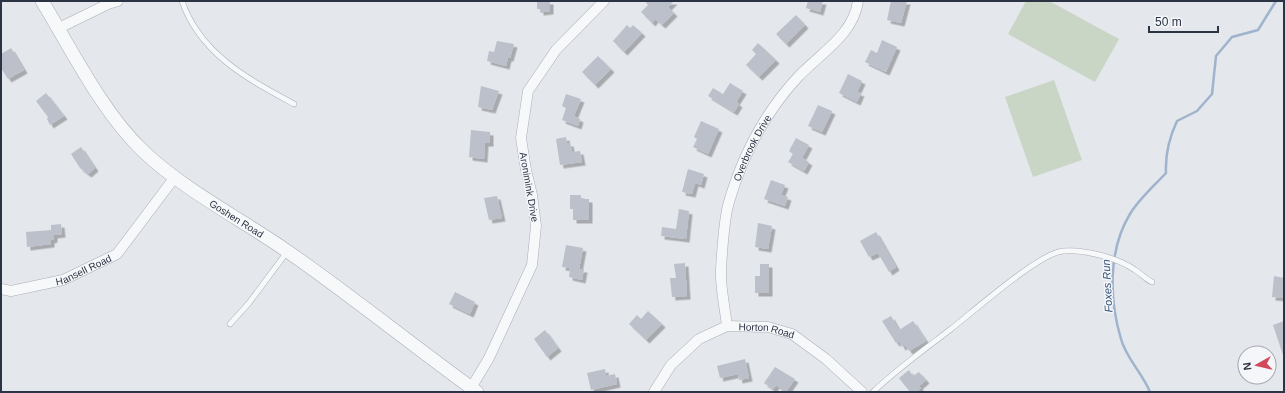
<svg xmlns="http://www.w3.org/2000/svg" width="1285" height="393" font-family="Helvetica,sans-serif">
  <defs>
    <filter id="shadow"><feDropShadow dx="3.5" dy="3.5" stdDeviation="0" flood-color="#0004"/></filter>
  </defs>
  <rect width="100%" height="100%" fill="#e4e7ec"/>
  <!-- green -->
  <path fill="#c9d6c5" d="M1026 1H1049L1119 39 1095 82 1008 34Z
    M1054 80 1082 160 1033 177 1005 97Z"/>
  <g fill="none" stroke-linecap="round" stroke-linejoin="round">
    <!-- stream -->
    <path stroke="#9fb4cc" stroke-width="2.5" d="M1150 392C1143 374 1126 358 1121 339 1109 299 1108 250 1130 214 1139 199 1154 186 1166 173 1165 153 1169 138 1177 121L1197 111 1212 94 1216 56 1232 37 1258 30 1276 1"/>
  </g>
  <!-- building -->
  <path fill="#bbc0ca" filter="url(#shadow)" d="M537 1H550V11L540 12V9H537Z
    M645 1H674L668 7 674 13 662 25 655 19 652 23 641 12 648 5Z
    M808 1H823L820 12 806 8Z
    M891 1H907L901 23 887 20Z
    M796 15 805 25 786 44 776 34Z
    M627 25 630 28 633 25 642 33 624 52 613 41Z
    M882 40 897 47 886 72 865 62 871 50 877 53Z
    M497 41 514 44 510 58H508L506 66 487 61 489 51 494 52Z
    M758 43 776 60 759 77 746 65 756 54 752 50Z
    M11 48 24 70 8 79 1 68V54Z
    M598 56 611 69 595 85 582 72Z
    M848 74 862 81 857 92 861 93 857 102 839 93Z
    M730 83 743 91 736 102 739 104 734 112 708 96 713 88 723 94Z
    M481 86 499 91 492 110 478 107Z
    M46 93 64 116 50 125 47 119 48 117 36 101Z
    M566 94 581 99 574 116 580 119 578 126 562 120 566 108 562 106Z
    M818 105 832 111 822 132 808 126Z
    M701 121 719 129 708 154 693 147 697 139 694 137Z
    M471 130 490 132V143H485L484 159 469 157Z
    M566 137 567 143H570L572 152 580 151 582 162 560 165 556 139Z
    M796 138 809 145 802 158 809 162 804 171 788 162 793 154 789 151Z
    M81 147 95 168 88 174 80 168 71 154Z
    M688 169 704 174 701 185 695 183 692 194 682 192Z
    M771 180 785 185 781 195 788 197 785 206 764 199Z
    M570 195H581V199H589V220H573V209H570Z
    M497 196 502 218 489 220 484 198Z
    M679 209 689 211 686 239 661 236 662 227 676 229Z
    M758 223 772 226 768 249 755 247Z
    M61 224 62 234 54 235V239L51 240V244L27 247 26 232 51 230V225Z
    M876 232 896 267 889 272 878 253 869 257 860 241Z
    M566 245 583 248 579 269H584L582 280 569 277 570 268 562 267Z
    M685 263 687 296 672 297 670 278H676L674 264Z
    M760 264H769V293H755V276H760Z
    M1274 276 1284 278V298L1272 297Z
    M455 292 475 302 470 314 449 304Z
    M648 311 662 324 646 340 629 324 637 315 641 319Z
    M891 316 899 330 913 321 926 341 909 351 905 345 902 347 899 341 896 343 882 321Z
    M1284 321V355H1283L1273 325Z
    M545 330 558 348 547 357 534 339Z
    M745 359 749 378 739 380 738 374 720 378 717 366Z
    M775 367 795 379 786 392 776 385 773 389 764 383Z
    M605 369 606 376 615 374 617 384 591 390 587 373Z
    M909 370 913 376 919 372 926 380 919 386 921 388 917 392H910L899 378Z"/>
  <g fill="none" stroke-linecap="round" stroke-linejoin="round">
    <defs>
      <path id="service" d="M182 1C200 54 248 79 294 104
        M230 324 249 303 287 252
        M873 392C897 369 925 349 951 329 973 312 1039 253 1063 251 1083 249 1119 258 1135 270 1142 274 1145 279 1152 282"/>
      <g id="minor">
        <path d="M59 28 108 4 118 1"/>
        <path id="s1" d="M1 289 11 291 63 280 117 254 175 177"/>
        <path id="s2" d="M727 326C725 308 720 287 721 269 722 252 724 218 729 202 742 157 765 113 797 78 818 55 854 35 858 1"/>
        <path d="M471 388 489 358 532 265 536 226 532 195 526 170 521 138 528 91 556 50 604 1"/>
        <path id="s3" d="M654 392 671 365 699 339 727 326 768 327 792 334 826 359 862 392"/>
      </g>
      <g id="tertiary">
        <path id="s4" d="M42 1C72 50 102 112 143 151 184 190 241 219 287 251 352 296 413 346 477 392"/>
      </g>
    </defs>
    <!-- service casing -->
    <use href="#service" stroke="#a9aeb7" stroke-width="6"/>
    <!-- minor casing -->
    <use href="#minor" stroke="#a9aeb7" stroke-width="11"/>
    <!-- tertiary casing -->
    <use href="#tertiary" stroke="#a9aeb7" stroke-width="14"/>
    <!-- service -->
    <use href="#service" stroke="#f7f8fa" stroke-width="5"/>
    <!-- minor -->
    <use href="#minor" stroke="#f7f8fa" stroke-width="10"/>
    <!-- tertiary -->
    <use href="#tertiary" stroke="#f7f8fa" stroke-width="13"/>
  </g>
  <g text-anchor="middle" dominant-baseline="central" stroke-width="3" stroke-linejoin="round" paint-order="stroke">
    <!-- street labels -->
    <g font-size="10" fill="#2b3445" stroke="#f4f6f9">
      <text stroke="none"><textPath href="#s2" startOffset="184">Overbrook Drive</textPath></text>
      <text transform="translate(529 187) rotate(80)">Aronimink Drive</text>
      <text stroke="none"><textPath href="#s4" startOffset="297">Goshen Road</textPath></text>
      <text stroke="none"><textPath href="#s1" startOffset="86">Hansell Road</textPath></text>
      <text stroke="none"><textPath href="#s3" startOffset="141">Horton Road</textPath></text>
    </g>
    <!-- water labels -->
    <g font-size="11" font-style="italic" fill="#34527a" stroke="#f4f6f9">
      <text transform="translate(1107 286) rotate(-93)">Foxes Run</text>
    </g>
  </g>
  <!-- border -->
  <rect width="1285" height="393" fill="none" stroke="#2b3445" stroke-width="4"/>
  <!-- north arrow -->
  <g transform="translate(1257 365) rotate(262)"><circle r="19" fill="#f4f6f9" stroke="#a4a8b1"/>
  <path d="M0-3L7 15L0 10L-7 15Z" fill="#d1495b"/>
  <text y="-6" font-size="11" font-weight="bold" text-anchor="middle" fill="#2b3445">N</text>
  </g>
  <!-- scale -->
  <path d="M1149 26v6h69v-6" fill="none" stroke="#2b3445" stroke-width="2"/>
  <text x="1155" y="26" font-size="12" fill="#2b3445" stroke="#f4f6f9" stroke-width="3" paint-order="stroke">50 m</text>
</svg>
